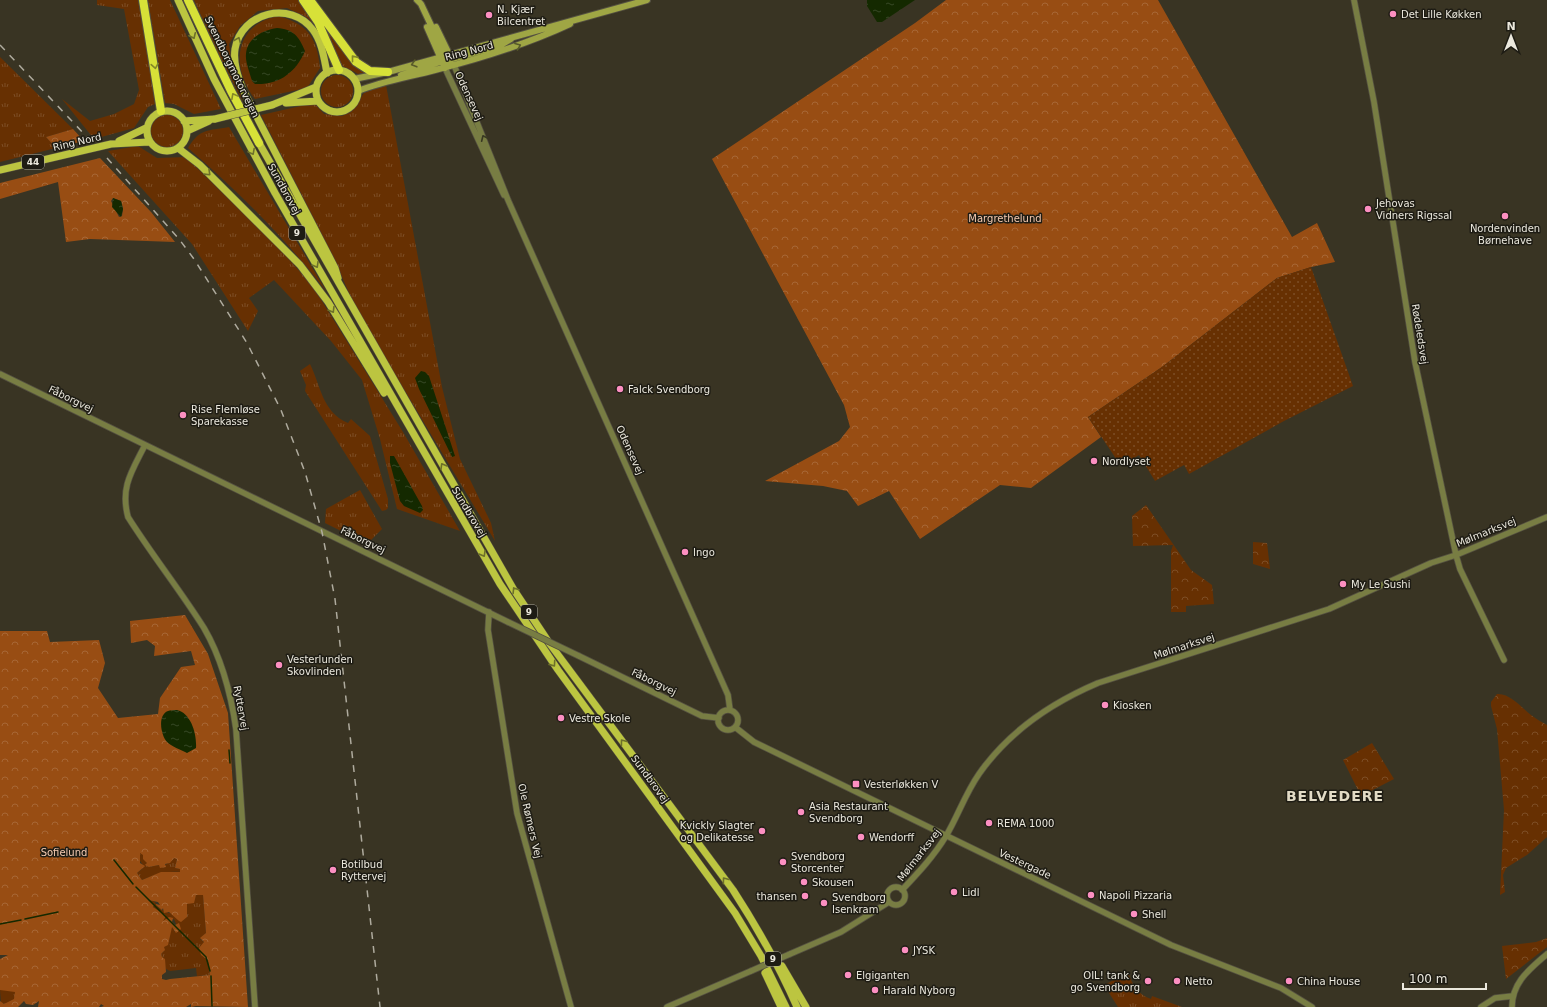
<svg xmlns="http://www.w3.org/2000/svg" width="1547" height="1007" font-family="'DejaVu Sans',sans-serif">
  <defs>
    <pattern id="grass-tufts" width="24" height="20" patternUnits="userSpaceOnUse"><rect width="24" height="20" fill="#673002"/><path d="M3 7l-1-3M5 7V3M7 7l1-3M15 17l-1-3M17 17v-4M19 17l1-3" fill="none" stroke="#7d4e26"/></pattern>
    <pattern id="forest-crowns" width="20" height="18" patternUnits="userSpaceOnUse"><rect width="20" height="18" fill="#984d13"/><path d="M2 6a3 3 0 1 1 6 0M12 15a3 3 0 1 1 6 0" fill="none" stroke="#a76735"/></pattern>
    <pattern id="park-crowns" width="20" height="18" patternUnits="userSpaceOnUse"><rect width="20" height="18" fill="#673002"/><path d="M2 6a3 3 0 1 1 6 0M12 15a3 3 0 1 1 6 0" fill="none" stroke="#7d4e26"/></pattern>
    <pattern id="garden-dots" width="8" height="8" patternUnits="userSpaceOnUse"><rect width="8" height="8" fill="#673002"/><path d="M2 2h.1M6 6h.1" fill="none" stroke="#7d4e26" stroke-width="1.8" stroke-linecap="round"/></pattern>
    <pattern id="water-ripples" width="26" height="14" patternUnits="userSpaceOnUse"><rect width="26" height="14" fill="#142900"/><path d="M2 4q2-2 4 0t4 0M15 11q2-2 4 0t4 0" fill="none" stroke="#364825"/></pattern>
  </defs>
  <rect width="100%" height="100%" fill="#393423"/>
  <!-- grass -->
  <path fill="url(#grass-tufts)" d="M97 0H138L146 43 155 104 148 107 134 128 94 139 62 99 90 121 114 114 134 104 139 90 124 9 97 5Z
    M148 0H170L221 109 194 114 174 104 165 103Z
    M194 0H298L308 9 319 28 306 17 287 8 258 11 240 26 229 44 233 70 243 102 219 55Z
    M278 16C308 24 317 38 320 68L307 88 255 99C230 67 234 25 278 16Z
    M323 23 368 72 358 74C353 70 346 69 341 65 333 58 327 33 323 23Z
    M0 57 73 129 46 137 56 148 0 162Z
    M321 91a16 16 0 1 1 32 0a16 16 0 1 1-32 0Z
    M386 85 442 387 460 459 491 523 495 541 378 346 349 293 333 256 261 115 314 103 324 114 342 116 351 112 364 93Z
    M151 131a16 16 0 1 1 32 0a16 16 0 1 1-32 0Z
    M229 127 326 291C285 238 238 191 188 148 200 128 208 131 229 127Z
    M138 146 157 158 186 157 285 255 312 285 403 432 460 531 397 509 380 439 362 380 331 341 274 280 249 298 258 311 248 331 192 244 108 151Z
    M310 364C321 386 322 412 348 423L351 419 370 436 388 499V508L386 510 382 511 305 391 306 385 300 371Z
    M360 490 382 529 367 544 325 523 326 509Z
    M140 852 143 854 149 867 159 865 161 868C163 865 172 863 174 857L177 859 175 868 180 869V872C164 871 157 874 142 880L137 873 142 869 143 865 140 861Z
    M196 895H203L206 933 200 939 204 942 200 949 202 953H201L208 960 210 975 197 976 196 968 170 971 166 969 161 954 164 951 163 947 169 939 171 928 172 926 175 932 179 924H176L174 919 163 921 148 899 155 902C158 912 175 916 186 914L187 904 194 900Z
    M1128 973C1133 985 1137 994 1151 999L1152 996 1182 1007H1118L1104 985Z
    M0 990H15V999L5 1004 1 1003Z"/>
  <!-- forest -->
  <path fill="url(#forest-crowns)" fill-rule="evenodd" d="M946 0H1158L1292 237 1317 223 1335 262 1311 267 1277 278 1162 367 1088 417 1101 437 1031 488 1000 485 920 539 889 491 858 506 847 491 823 486 765 481 839 441 850 427 844 405 712 159 915 23Z
    M73 129 84 141 56 148 46 137Z
    M100 158 151 212 175 242 90 239 66 242 58 182 0 199V183ZM113 198 121 201 123 209 122 216 119 217 111 201Z
    M185 615 208 654 228 713 248 1007 196 1006 191 1007V1004L186 1007H101L104 1006 101 1004 99 1007H38L39 1001 33 1005 26 1004 24 1001 18 1007H0V1001L4 1004 14 999 15 992 0 990V959L8 955H0V631H47L50 642 99 640 105 663 98 688 118 718 158 714 160 698 181 667 195 665 191 651 154 656 155 646 147 640 131 643 130 621ZM140 853 143 855V859L147 863 145 865 149 867 159 865 160 868 166 867 165 864 170 863 174 858 177 859 175 868 180 869V872H161L142 880 137 873 145 866 140 863ZM196 895H203L206 933 200 938 204 942 199 948 201 955 208 960 210 975 170 979 166 980 162 979V975L166 972 165 959 162 957 161 954 165 950 164 947 168 945 172 927 176 933 181 929 179 923 175 925 172 922 173 918 169 917 163 921 166 916 153 907 154 905 148 900 158 902 160 905 156 904V905L162 910 163 908 164 913 169 912 179 921 181 922 187 917V904L194 903Z"/>
  <!-- park -->
  <path fill="url(#park-crowns)" d="M1146 505 1191 570 1212 585 1214 604 1186 606V612H1171V551L1173 545 1133 546 1132 516Z
    M1253 542 1267 543 1270 569 1253 564Z
    M1497 694C1510 693 1522 708 1531 715 1536 719 1542 722 1547 725V837L1527 855 1506 868 1503 875 1505 892 1500 895 1504 810 1497 729 1491 706V702Z
    M1372 743 1394 779 1361 796 1343 760Z
    M1547 938V947L1506 979 1502 946 1536 942Z"/>
  <!-- garden -->
  <path fill="url(#garden-dots)" d="M1311 267 1353 386 1284 421 1189 474 1184 465 1155 481 1139 455 1121 466 1088 417 1162 367 1277 278Z"/>
  <!-- water -->
  <path fill="url(#water-ripples)" d="M867 0H915L882 22H877L867 6Z
    M277 28C293 29 299 36 305 51 296 72 280 85 255 84L252 81C250 73 245 62 246 54 247 38 263 30 277 28Z
    M113 198 121 201 123 209 121 217 112 207Z
    M421 371 425 372 429 376 455 456 452 457 419 389 415 378Z
    M390 456H394L422 506 423 510 420 513 404 506 400 501 390 463Z
    M177 710C191 713 197 734 196 748L187 753C181 750 171 746 167 742 161 736 157 715 168 711 170 710 174 710 177 710Z"/>
  <g fill="none" stroke-linecap="round" stroke-linejoin="round">
    <!-- stream -->
    <path stroke="#142900" stroke-width="1.5" d="M229 750 230 763
      M114 860 133 884
      M136 887 206 957 210 971
      M25 919 58 912
      M0 924 21 920
      M211 976 212 1006"/>
    <defs>
      <path id="tertiary" d="M1354 0 1374 102 1415 362 1456 555 1460 569 1504 660
        M454 65 508 200 728 695 730 710
        M445 68 504 195
        M0 374 508 622
        M145 445C132 471 120 487 128 517 152 555 180 590 204 628 222 659 231 694 236 729L255 1007
        M489 612 488 630 517 813 571 1007
        M579 656 702 716 719 718
        M718 720a10 10 0 1 1 20 0a10 10 0 1 1-20 0Z
        M735 727 754 742 1171 945 1281 988 1312 1007
        M887 896a9 9 0 1 1 18 0a9 9 0 1 1-18 0Z
        M902 890C918 873 934 856 946 836 958 816 965 794 979 774 1009 731 1051 703 1098 683L1329 609 1431 563 1456 555 1547 517
        M790 954 841 932 889 902
        M667 1007 751 971
        M1481 1007 1495 998 1513 996
        M1512 1007C1512 982 1530 969 1547 954"/>
      <path id="secondary" d="M417 0 421 4 446 57
        M427 27 445 68
        M436 27 450 56
        M445 68 452 59 501 45 511 39
        M401 75 446 60
        M354 79 388 72 647 0
        M358 91C383 81 409 77 435 70 482 58 525 45 570 24"/>
      <path id="primary" d="M178 0 214 79 275 193 500 584 558 670 735 913 761 956 786 1007
        M316 91a21 21 0 1 1 42 0a21 21 0 1 1-42 0Z
        M327 73C324 58 322 42 313 30 291 0 241 12 235 49 233 63 238 77 243 90L335 268 338 278
        M286 103 318 101
        M272 105 316 87
        M147 131a20 20 0 1 1 40 0a20 20 0 1 1-40 0Z
        M184 121 215 119
        M187 131 209 121
        M119 141 146 128
        M259 143 514 590 550 644 733 890C757 927 779 966 797 1007
        M178 148 200 165 300 265 328 302 384 393
        M0 170 111 144 149 142
        M782 966 806 1007
        M765 973 781 1007"/>
      <path id="motorway" d="M143 0 161 111
        M188 0 231 91 259 143
        M303 0 318 22 339 70
        M310 0 356 62 370 71 388 72"/>
    </defs>
    <!-- tertiary casing -->
    <use href="#tertiary" stroke="#555141" stroke-width="7"/>
    <!-- secondary casing -->
    <use href="#secondary" stroke="#555141" stroke-width="8"/>
    <!-- primary casing -->
    <use href="#primary" stroke="#555141" stroke-width="8"/>
    <!-- motorway casing -->
    <use href="#motorway" stroke="#555141" stroke-width="10"/>
    <!-- tertiary -->
    <use href="#tertiary" stroke="#787d43" stroke-width="5.5"/>
    <!-- secondary -->
    <use href="#secondary" stroke="#9fa644" stroke-width="6"/>
    <!-- primary -->
    <use href="#primary" stroke="#bcc540" stroke-width="7"/>
    <!-- motorway -->
    <use href="#motorway" stroke="#d7e138" stroke-width="8"/>
    <!-- rail -->
    <path stroke="#afab9e" stroke-width="1.5" stroke-dasharray="7 7" stroke-linecap="butt" d="M0 45 87 137
      M107 158 179 239 194 259 247 343 281 410 305 472 322 532 335 599 380 1007"/>
    <defs>
      <path id="tertiary-bridge" d="M508 622 579 656
        M751 971 790 954"/>
      <path id="primary-bridge" d="M215 119 272 105"/>
    </defs>
    <!-- tertiary-bridge casing -->
    <use href="#tertiary-bridge" stroke="#555141" stroke-width="7" stroke-linecap="butt"/>
    <!-- primary-bridge casing -->
    <use href="#primary-bridge" stroke="#555141" stroke-width="8" stroke-linecap="butt"/>
    <!-- tertiary-bridge -->
    <use href="#tertiary-bridge" stroke="#787d43" stroke-width="5.5"/>
    <!-- primary-bridge -->
    <use href="#primary-bridge" stroke="#bcc540" stroke-width="7"/>
  </g>
  <!-- one-way arrows -->
  <defs><path id="oneway-chevron" d="M-2-3.5L2.5 0L-2 3.5" fill="none" stroke-width="1.6" stroke-linecap="round" stroke-linejoin="round"/></defs>
  <g stroke="#6d702a">
    <use href="#oneway-chevron" transform="translate(193 36) rotate(65)"/>
    <use href="#oneway-chevron" transform="translate(238 40) rotate(-68)"/>
    <use href="#oneway-chevron" transform="translate(252 152) rotate(62)"/>
    <use href="#oneway-chevron" transform="translate(208 173) rotate(44)"/>
    <use href="#oneway-chevron" transform="translate(316 265) rotate(60)"/>
    <use href="#oneway-chevron" transform="translate(332 310) rotate(59)"/>
    <use href="#oneway-chevron" transform="translate(443 466) rotate(-120)"/>
    <use href="#oneway-chevron" transform="translate(483 554) rotate(60)"/>
    <use href="#oneway-chevron" transform="translate(515 590) rotate(-122)"/>
    <use href="#oneway-chevron" transform="translate(553 664) rotate(55)"/>
    <use href="#oneway-chevron" transform="translate(623 742) rotate(-127)"/>
    <use href="#oneway-chevron" transform="translate(725 880) rotate(-126)"/>
  </g>
  <g stroke="#585a2a">
    <use href="#oneway-chevron" transform="translate(518 46) rotate(-21)"/>
    <use href="#oneway-chevron" transform="translate(414 64) rotate(164)"/>
  </g>
  <g stroke="#848828">
    <use href="#oneway-chevron" transform="translate(354 58) rotate(-129)"/>
    <use href="#oneway-chevron" transform="translate(155 66) rotate(80)"/>
    <use href="#oneway-chevron" transform="translate(234 96) rotate(-118)"/>
  </g>
  <use stroke="#393922" href="#oneway-chevron" transform="translate(484 138) rotate(-114)"/>
  <!-- markers -->
  <g fill="#fc8fc1" stroke="#1e1c14" stroke-width="1.5">
    <circle cx="1393" cy="14" r="4"/>
    <circle cx="489" cy="15" r="4"/>
    <circle cx="1368" cy="209" r="4"/>
    <circle cx="1505" cy="216" r="4"/>
    <circle cx="620" cy="389" r="4"/>
    <circle cx="183" cy="415" r="4"/>
    <circle cx="1094" cy="461" r="4"/>
    <circle cx="685" cy="552" r="4"/>
    <circle cx="1343" cy="584" r="4"/>
    <circle cx="279" cy="665" r="4"/>
    <circle cx="1105" cy="705" r="4"/>
    <circle cx="561" cy="718" r="4"/>
    <rect x="852" y="780" width="8" height="8" rx="2"/>
    <circle cx="801" cy="812" r="4"/>
    <circle cx="989" cy="823" r="4"/>
    <circle cx="762" cy="831" r="4"/>
    <circle cx="861" cy="837" r="4"/>
    <circle cx="783" cy="862" r="4"/>
    <circle cx="333" cy="870" r="4"/>
    <circle cx="804" cy="882" r="4"/>
    <circle cx="954" cy="892" r="4"/>
    <circle cx="1091" cy="895" r="4"/>
    <circle cx="805" cy="896" r="4"/>
    <circle cx="824" cy="903" r="4"/>
    <circle cx="1134" cy="914" r="4"/>
    <circle cx="905" cy="950" r="4"/>
    <circle cx="848" cy="975" r="4"/>
    <circle cx="1148" cy="981" r="4"/>
    <circle cx="1177" cy="981" r="4"/>
    <circle cx="1289" cy="981" r="4"/>
    <circle cx="875" cy="990" r="4"/>
  </g>
  <g text-anchor="middle" dominant-baseline="central" stroke-width="3" stroke-linejoin="round" paint-order="stroke">
    <!-- shield labels -->
    <g fill="#1e1c14" stroke="#aeaba1" stroke-width="1">
      <rect x="22" y="155" width="22" height="14" rx="3"/>
      <rect x="289" y="226" width="16" height="14" rx="3"/>
      <rect x="521" y="605" width="16" height="14" rx="3"/>
      <rect x="765" y="952" width="16" height="14" rx="3"/>
    </g>
    <g font-size="9" font-weight="bold" fill="#ebe8dd">
      <text x="33" y="162">44</text>
      <text x="297" y="233">9</text>
      <text x="529" y="612">9</text>
      <text x="773" y="959">9</text>
    </g>
    <!-- poi labels -->
    <g font-size="10" fill="#ebe8dd" stroke="#1e1c14" text-anchor="start">
      <text x="497" y="9">N. Kjær<tspan x="497" dy="12">Bilcentret</tspan></text>
      <text x="1401" y="14">Det Lille Køkken</text>
      <text x="1376" y="203">Jehovas<tspan x="1376" dy="12">Vidners Rigssal</tspan></text>
      <text x="1505" y="228" text-anchor="middle">Nordenvinden<tspan x="1505" dy="12">Børnehave</tspan></text>
      <text x="628" y="389">Falck Svendborg</text>
      <text x="191" y="409">Rise Flemløse<tspan x="191" dy="12">Sparekasse</tspan></text>
      <text x="1102" y="461">Nordlyset</text>
      <text x="693" y="552">Ingo</text>
      <text x="1351" y="584">My Le Sushi</text>
      <text x="287" y="659">Vesterlunden<tspan x="287" dy="12">Skovlinden</tspan></text>
      <text x="1113" y="705">Kiosken</text>
      <text x="569" y="718">Vestre Skole</text>
      <text x="864" y="784">Vesterløkken V</text>
      <text x="809" y="806">Asia Restaurant<tspan x="809" dy="12">Svendborg</tspan></text>
      <text x="997" y="823">REMA 1000</text>
      <text x="754" y="825" text-anchor="end">Kvickly Slagter<tspan x="754" dy="12">og Delikatesse</tspan></text>
      <text x="869" y="837">Wendorff</text>
      <text x="791" y="856">Svendborg<tspan x="791" dy="12">Storcenter</tspan></text>
      <text x="341" y="864">Botilbud<tspan x="341" dy="12">Ryttervej</tspan></text>
      <text x="812" y="882">Skousen</text>
      <text x="962" y="892">Lidl</text>
      <text x="1099" y="895">Napoli Pizzaria</text>
      <text x="797" y="896" text-anchor="end">thansen</text>
      <text x="832" y="897">Svendborg<tspan x="832" dy="12">Isenkram</tspan></text>
      <text x="1142" y="914">Shell</text>
      <text x="913" y="950">JYSK</text>
      <text x="856" y="975">Elgiganten</text>
      <text x="1140" y="975" text-anchor="end">OIL! tank &amp;<tspan x="1140" dy="12">go Svendborg</tspan></text>
      <text x="1185" y="981">Netto</text>
      <text x="1297" y="981">China House</text>
      <text x="883" y="990">Harald Nyborg</text>
    </g>
    <!-- street labels -->
    <g font-size="10" fill="#ebe8dd" stroke="#1e1c14">
      <text transform="translate(469 51) rotate(-15)">Ring Nord</text>
      <text transform="translate(232 67) rotate(64)">Svendborgmotorvejen</text>
      <text transform="translate(469 96) rotate(65)">Odensevej</text>
      <text transform="translate(77 142) rotate(-13)">Ring Nord</text>
      <text transform="translate(284 189) rotate(61)">Sundbrovej</text>
      <text transform="translate(1420 334) rotate(81)">Rødeledsvej</text>
      <text transform="translate(71 399) rotate(26)">Fåborgvej</text>
      <text transform="translate(630 450) rotate(66)">Odensevej</text>
      <text transform="translate(469 512) rotate(59)">Sundbrovej</text>
      <text transform="translate(1486 532) rotate(-22)">Mølmarksvej</text>
      <text transform="translate(363 540) rotate(26)">Fåborgvej</text>
      <text transform="translate(1184 646) rotate(-18)">Mølmarksvej</text>
      <text transform="translate(654 682) rotate(26)">Fåborgvej</text>
      <text transform="translate(241 708) rotate(80)">Ryttervej</text>
      <text transform="translate(650 779) rotate(54)">Sundbrovej</text>
      <text transform="translate(530 821) rotate(77)">Ole Rømers Vej</text>
      <text transform="translate(919 855) rotate(-52)">Mølmarksvej</text>
      <text transform="translate(1025 864) rotate(25)">Vestergade</text>
    </g>
    <!-- park labels -->
    <g font-size="10" fill="#f5cab0" stroke="#1e1c14">
      <text x="1005" y="218">Margrethelund</text>
      <text x="64" y="852">Sofielund</text>
    </g>
    <!-- district labels -->
    <g font-size="14" font-weight="bold" letter-spacing="1" fill="#e2dbc6" stroke="#1e1c14">
      <text x="1335" y="796">BELVEDERE</text>
    </g>
  </g>
  <!-- north arrow -->
  <g transform="translate(1511 36)" stroke="#1e1c14" stroke-width="3" paint-order="stroke">
  <path d="M0-3L7 15L0 10L-7 15Z" fill="#ebe8dd"/>
  <text y="-6" font-size="11" font-weight="bold" text-anchor="middle" fill="#ebe8dd">N</text>
  </g>
  <!-- scale -->
  <path d="M1403 983v6h83v-6" fill="none" stroke="#ebe8dd" stroke-width="2"/>
  <text x="1409" y="983" font-size="12" fill="#ebe8dd" stroke="#1e1c14" stroke-width="3" paint-order="stroke">100 m</text>
</svg>
